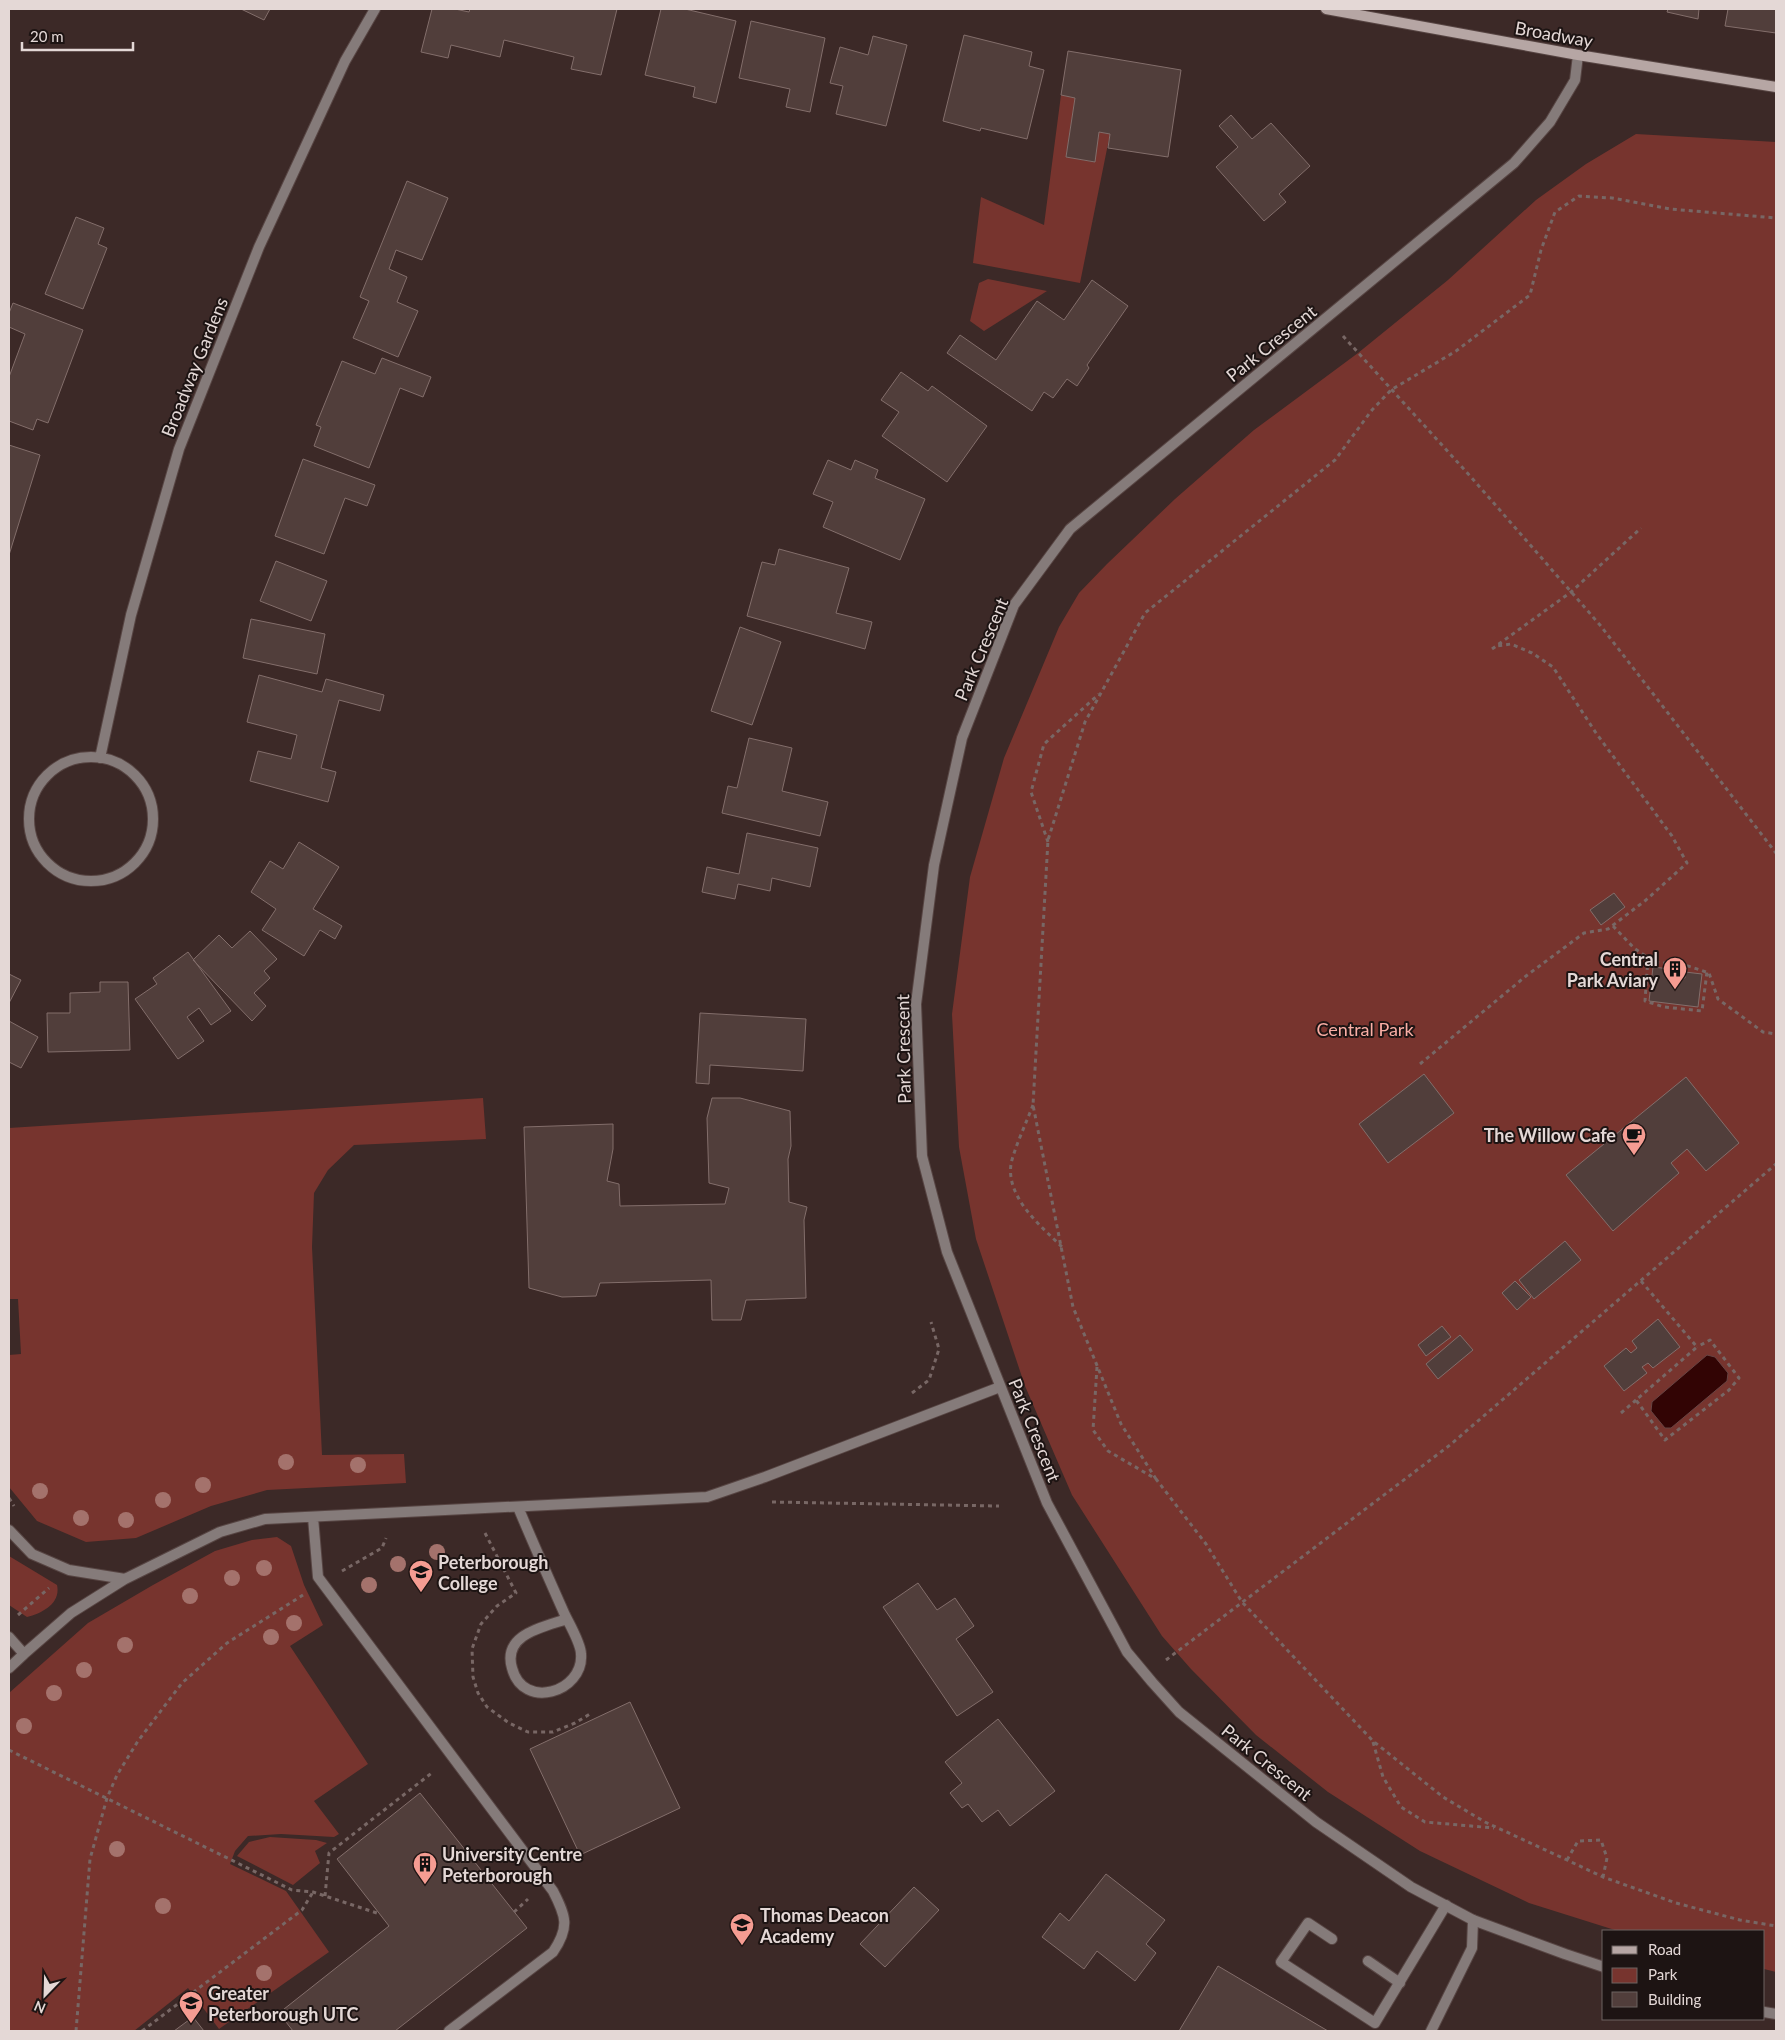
<svg xmlns="http://www.w3.org/2000/svg" width="1785" height="2040" font-family="Lato,sans-serif">
  <rect width="100%" height="100%" fill="#3c2927"/>
  <!-- green -->
  <path fill="#77342e" d="M1061 95 1075 98 1066 157 1094 162 1099 132 1110 134 1080 283 973 263 981 197 1044 225Z
    M1636 134 1776 142V1972L1764 1969V1931H1618L1529 1903 1420 1851 1328 1792 1256 1735 1191 1669 1162 1636 1072 1495 1025 1386 976 1239 959 1147 952 1014 970 877 1004 758 1059 627 1079 593 1107 564 1175 499 1254 430 1358 353 1448 280 1536 200 1586 164Z
    M988 279 1047 291 984 331 970 321 979 283Z
    M483 1098 486 1139 354 1145 328 1170 314 1193 312 1247 322 1455 404 1454 406 1483 267 1490 211 1506 136 1538 86 1542 37 1521 9 1487V1355L21 1354 18 1299H9V1128Z
    M277 1537 291 1546 304 1585 323 1625 290 1646 368 1764 314 1801 339 1834 334 1837 281 1834 248 1836 235 1851 230 1864 286 1891 329 1952 219 2029 188 1988 134 2031H9V1693L88 1623 153 1585 215 1551 252 1540Z
    M9 1556 57 1585C61 1603 43 1613 27 1617L9 1605Z
    M270 1837 316 1840 327 1843 315 1851 320 1863 293 1885 237 1856 249 1842Z"/>
  <!-- water -->
  <path fill="#320404" stroke="#674443" d="M1707 1355 1715 1357 1728 1373 1727 1381 1671 1428H1665L1651 1411 1652 1402Z"/>
  <!-- building -->
  <path fill="#513e3b" stroke="#836e6b" d="M241 9H270L264 20Z
    M432 9H455L469 12 470 9H617L601 75 571 69 574 57 504 40 500 57 451 45 448 58 421 52Z
    M661 9H685L736 21 716 103 693 97 695 87 645 75Z
    M1668 9H1699L1698 19 1667 12Z
    M1728 9H1776V33L1725 26Z
    M751 21 825 38 810 112 786 107 790 89 739 78Z
    M964 35 1032 52 1029 66 1044 70 1027 139 981 128 980 131 943 121Z
    M873 36 907 45 886 126 836 114 843 86 830 83 840 47 868 55Z
    M1068 51 1181 70 1168 157 1108 148 1110 134 1099 132 1095 162 1066 157 1075 98 1061 95Z
    M1231 115 1252 139 1271 123 1310 166 1279 194 1286 202 1264 221 1216 167 1238 147 1219 126Z
    M407 181 448 198 422 260 396 250 389 269 407 277 397 302 418 311 398 357 353 338 369 301 360 297Z
    M76 217 104 228 98 244 107 248 83 309 45 294Z
    M1092 280 1128 306 1087 365 1089 368 1077 386 1067 379 1053 398 1044 392 1032 411 947 353 960 335 996 360 1037 301 1064 320Z
    M13 303 83 330 48 423 37 419 33 430 9 421V377L25 334 9 327V313Z
    M382 358 431 377 423 397 400 388 369 468 314 446 321 427 316 425 342 361 375 374Z
    M901 372 928 391 932 386 987 426 947 482 882 436 899 412 881 400Z
    M9 445 40 455 9 555Z
    M303 459 375 485 367 506 345 498 324 554 275 536Z
    M828 460 851 470 855 460 878 470 875 478 925 499 900 560 823 527 833 502 813 494Z
    M779 549 849 568 836 613 872 622 865 649 747 616 762 562 775 565Z
    M276 561 327 581 311 621 260 601Z
    M251 619 325 634 317 674 243 658Z
    M740 627 781 642 752 725 711 711Z
    M259 675 322 692 326 679 384 695 380 711 339 700 321 768 336 772 328 802 250 781 258 751 291 759 297 735 247 722Z
    M749 738 792 748 782 791 828 802 820 836 722 813 728 786 737 788Z
    M747 833 818 848 810 887 772 878 770 891 738 884 735 899 702 892 707 867 739 874Z
    M299 842 339 867 313 909 342 926 335 939 320 930 304 956 262 930 276 909 251 892 270 861 283 869Z
    M1614 893 1625 907 1601 925 1590 910Z
    M250 931 277 959 264 971 270 978 254 993 266 1006 252 1021 193 960 219 935 232 948Z
    M188 952 231 1011 211 1025 199 1008 187 1017 204 1041 178 1059 135 999 157 984 153 978Z
    M1653 967 1670 969 1669 976 1685 978V972L1702 974 1698 1007 1649 1001Z
    M9 974 21 980 9 1003Z
    M100 982H128L130 1050 48 1052 47 1013H70V993L100 992Z
    M700 1013 806 1019 803 1071 710 1065 709 1084 696 1083Z
    M9 1021 38 1037 21 1068 9 1062Z
    M1424 1074 1454 1113 1388 1163 1359 1124Z
    M1686 1077 1739 1143 1706 1171 1687 1149 1671 1163 1679 1173 1613 1231 1566 1175Z
    M712 1098H740L790 1111 791 1146 788 1159 789 1202 807 1207 804 1220 806 1298 746 1300 741 1320H712L711 1280 600 1283 596 1296 562 1297 529 1288 524 1127 613 1124V1149L607 1181 619 1184 620 1206 725 1204 729 1188 709 1183 707 1118Z
    M1565 1241 1581 1260 1534 1299 1519 1280Z
    M1515 1281 1531 1297 1517 1310 1502 1293Z
    M1658 1319 1680 1347 1653 1368 1648 1363 1642 1367 1647 1373 1624 1391 1604 1366 1626 1348 1631 1353 1637 1348 1632 1341Z
    M1442 1326 1451 1337 1426 1356 1418 1345Z
    M1460 1335 1473 1350 1438 1379 1426 1364Z
    M918 1583 937 1610 955 1598 974 1626 956 1639 993 1692 957 1716 883 1607Z
    M630 1702 680 1808 580 1855 530 1749Z
    M998 1719 1055 1791 1010 1826 998 1810 982 1822 968 1804 962 1808 950 1793 962 1783 945 1762Z
    M420 1793 527 1928 395 2031H293L279 2013 389 1926 337 1859Z
    M1106 1874 1165 1920 1146 1944 1156 1953 1135 1981 1097 1951 1084 1969 1042 1937 1060 1913 1069 1921Z
    M914 1887 939 1910 885 1967 860 1944Z
    M1218 1966 1328 2031H1179Z
    M193 2017 204 2031H174Z"/>
  <g fill="none" stroke-linecap="round" stroke-linejoin="round">
    <defs>
      <path id="lane" d="M518 1507C533 1543 549 1579 565 1615 570 1625 581 1644 581 1654 584 1692 523 1711 512 1668 502 1634 544 1627 567 1619
        M313 1517 318 1577 553 1891C566 1916 570 1927 553 1952L449 2031
        M9 1530 32 1554 69 1570 125 1579 71 1613 24 1654 9 1637
        M125 1579 220 1532 265 1519 707 1497 765 1477 1000 1387
        M9 1668 24 1654
        M1332 1939 1308 1923 1281 1962 1375 2023 1446 1905
        M1368 1961 1400 1983
        M1431 2031 1472 1948 1473 1920"/>
      <path id="street" d="M1578 55 1575 80 1550 122 1514 163 1070 529 1014 605 962 738 934 865 916 1004 922 1156 947 1252 1047 1503 1127 1652 1152 1682 1179 1712 1316 1822 1411 1887 1473 1920 1565 1954 1604 1967
        M29 819a62 62 0 1 1 124 0a62 62 0 1 1-124 0Z
        M100 758 131 615 179 449 259 247 345 61 375 9
        M1764 2012 1776 2014"/>
      <path id="secondary" d="M1326 9 1578 55 1776 87"/>
    </defs>
    <!-- lane casing -->
    <use href="#lane" stroke="#574543" stroke-width="12"/>
    <!-- street casing -->
    <use href="#street" stroke="#574543" stroke-width="12"/>
    <!-- secondary casing -->
    <use href="#secondary" stroke="#574543" stroke-width="12"/>
    <!-- path -->
    <path stroke="#786765" stroke-width="3" stroke-dasharray="4 4" stroke-linecap="butt" d="M1343 336 1471 477 1600 625 1776 853
      M1492 649 1571 592 1641 528
      M1048 842 1031 792 1044 744 1099 694
      M1613 926 1634 948 1654 962 1685 965 1709 973 1718 999 1763 1032 1776 1034
      M1648 958 1645 1001 1664 1007 1702 1011 1707 972
      M1420 1064 1526 976 1584 933 1608 929 1646 900 1687 863 1672 836 1596 733 1553 667 1532 653 1511 644 1496 646
      M1033 1105C1027 1121 1014 1149 1011 1164 1006 1198 1041 1226 1062 1247
      M1641 1281 1697 1347 1636 1400 1665 1440 1729 1390 1739 1378 1710 1340 1697 1347
      M1097 1367 1093 1430 1108 1451 1156 1479 1206 1544 1242 1602 1373 1741 1443 1797 1485 1822 1567 1860 1603 1877 1676 1903 1740 1920 1776 1926
      M912 1393 929 1380 939 1349 931 1322
      M1621 1413 1636 1400
      M1156 1479 1121 1424 1073 1307 1033 1105 1048 840 1085 722 1145 613 1335 460 1372 410 1391 390 1456 351 1530 295 1541 250 1555 212 1579 196 1612 198 1670 209 1776 218
      M9 1498 14 1506
      M772 1502 999 1506
      M485 1533 516 1593 497 1606 481 1624 472 1649 473 1677 478 1693 487 1707 509 1723 528 1732H553L575 1723 590 1714
      M342 1571 382 1548 386 1538
      M18 1615 49 1588
      M1166 1660 1450 1445 1776 1164
      M1373 1742 1383 1777 1401 1807 1425 1822 1494 1828
      M9 1750 292 1890 313 1892 380 1914
      M1567 1860 1578 1841 1601 1840 1607 1858 1603 1877
      M325 1896 329 1853 433 1772
      M514 1912 528 1899
      M76 2031 90 1859 107 1798 117 1775 138 1741 182 1683 227 1643 303 1595
      M142 2031 302 1910 313 1892"/>
    <!-- lane -->
    <use href="#lane" stroke="#857b7a" stroke-width="10"/>
    <!-- street -->
    <use href="#street" stroke="#857b7a" stroke-width="10"/>
    <!-- secondary -->
    <use href="#secondary" stroke="#b6a6a4" stroke-width="10"/>
  </g>
  <!-- trees -->
  <g fill="#a4726c">
    <circle cx="286" cy="1462" r="8"/>
    <circle cx="358" cy="1465" r="8"/>
    <circle cx="203" cy="1485" r="8"/>
    <circle cx="40" cy="1491" r="8"/>
    <circle cx="163" cy="1500" r="8"/>
    <circle cx="81" cy="1518" r="8"/>
    <circle cx="126" cy="1520" r="8"/>
    <circle cx="437" cy="1552" r="8"/>
    <circle cx="398" cy="1564" r="8"/>
    <circle cx="264" cy="1568" r="8"/>
    <circle cx="232" cy="1578" r="8"/>
    <circle cx="369" cy="1585" r="8"/>
    <circle cx="190" cy="1596" r="8"/>
    <circle cx="294" cy="1623" r="8"/>
    <circle cx="271" cy="1637" r="8"/>
    <circle cx="125" cy="1645" r="8"/>
    <circle cx="84" cy="1670" r="8"/>
    <circle cx="54" cy="1693" r="8"/>
    <circle cx="24" cy="1726" r="8"/>
    <circle cx="117" cy="1849" r="8"/>
    <circle cx="163" cy="1906" r="8"/>
    <circle cx="264" cy="1973" r="8"/>
  </g>
  <!-- icons -->
  <defs>
    <symbol id="building-pin" viewBox="-11 -11 22 30"><path d="M0 17L-7.5 6A9.5 9.5 0 1 1 7.5 6Z" fill="#f59c92" stroke="#1d1413"/><path d="M-4-6H4V6H1V3H-1V6H-4ZM-2.5-4.3h1.7v1.8h-1.7ZM.8-4.3h1.7v1.8H.8ZM-2.5-1h1.7V.8h-1.7ZM.8-1h1.7V.8H.8Z" fill="#111"/></symbol>
    <symbol id="cafe-pin" viewBox="-11 -11 22 30"><path d="M0 17L-7.5 6A9.5 9.5 0 1 1 7.5 6Z" fill="#f59c92" stroke="#1d1413"/><path d="M-5.5-4.5H6V0H3Q3 3.5 0 3.5H-2.5Q-5.5 3.5-5.5 0ZM3-3.2v2h1.7v-2ZM-6 4.5H4V6H-6Z" fill="#111"/></symbol>
    <symbol id="university-pin" viewBox="-11 -11 22 30"><path d="M0 17L-7.5 6A9.5 9.5 0 1 1 7.5 6Z" fill="#f59c92" stroke="#1d1413"/><path d="M0-5L7-2L0 1L-7-2ZM-4 1L0 2.5L4 1V4Q0 6-4 4Z" fill="#111"/></symbol>
    <symbol id="school-pin" viewBox="-11 -11 22 30"><path d="M0 17L-7.5 6A9.5 9.5 0 1 1 7.5 6Z" fill="#f59c92" stroke="#1d1413"/><path d="M0-5L7-2L0 1L-7-2ZM-4 1L0 2.5L4 1V4Q0 6-4 4Z" fill="#111"/></symbol>
  </defs>
  <g fill-rule="evenodd">
    <use href="#building-pin" x="1661" y="955" width="28" height="38"/>
    <use href="#cafe-pin" x="1620" y="1121" width="28" height="38"/>
    <use href="#university-pin" x="407" y="1558" width="28" height="38"/>
    <use href="#building-pin" x="411" y="1850" width="28" height="38"/>
    <use href="#school-pin" x="728" y="1911" width="28" height="38"/>
    <use href="#school-pin" x="177" y="1989" width="28" height="38"/>
  </g>
  <g text-anchor="middle" dominant-baseline="central" stroke-width="4" stroke-linejoin="round" paint-order="stroke">
    <!-- street labels -->
    <g font-size="18" fill="#e4d8d6" stroke="#1d1413">
      <text transform="translate(1554 34) rotate(10)">Broadway</text>
      <text transform="translate(1271 343) rotate(-39)">Park Crescent</text>
      <text transform="translate(194 367) rotate(-68)">Broadway Gardens</text>
      <text transform="translate(981 649) rotate(-67)">Park Crescent</text>
      <text transform="translate(903 1049) rotate(-91)">Park Crescent</text>
      <text transform="translate(1035 1430) rotate(68)">Park Crescent</text>
      <text transform="translate(1267 1762) rotate(39)">Park Crescent</text>
    </g>
    <!-- poi labels -->
    <g font-size="18" font-weight="bold" fill="#e4d8d6" stroke="#1d1413" text-anchor="start">
      <text x="1658" y="959" text-anchor="end">Central<tspan x="1658" dy="21">Park Aviary</tspan></text>
      <text x="1616" y="1135" text-anchor="end">The Willow Cafe</text>
      <text x="438" y="1562">Peterborough<tspan x="438" dy="21">College</tspan></text>
      <text x="442" y="1854">University Centre<tspan x="442" dy="21">Peterborough</tspan></text>
      <text x="760" y="1915">Thomas Deacon<tspan x="760" dy="21">Academy</tspan></text>
      <text x="208" y="1993">Greater<tspan x="208" dy="21">Peterborough UTC</tspan></text>
    </g>
    <!-- park labels -->
    <g font-size="18" fill="#faaea5" stroke="#1d1413">
      <text x="1365" y="1029">Central Park</text>
    </g>
  </g>
  <!-- border -->
  <rect width="1785" height="2040" fill="none" stroke="#e4d8d6" stroke-width="20"/>
  <!-- legend -->
  <rect x="1602" y="1930" width="162" height="90" fill="#1d1413" stroke="#6d6261"/>
  <rect x="1612" y="1946" width="25" height="8" fill="#b6a6a4" stroke="#6d6261"/>
  <text x="1648" y="1955" font-size="15" fill="#e4d8d6">Road</text>
  <rect x="1612" y="1968" width="25" height="15" fill="#77342e" stroke="#6d6261"/>
  <text x="1648" y="1980" font-size="15" fill="#e4d8d6">Park</text>
  <rect x="1612" y="1992" width="25" height="15" fill="#513e3b" stroke="#6d6261"/>
  <text x="1648" y="2005" font-size="15" fill="#e4d8d6">Building</text>
  <!-- north arrow -->
  <g transform="translate(45 1995) rotate(203)" stroke="#1d1413" stroke-width="4" paint-order="stroke">
  <path d="M0-4L9 19L0 12L-9 19Z" fill="#e4d8d6"/>
  <text y="-8" font-size="14" font-weight="bold" text-anchor="middle" fill="#e4d8d6">N</text>
  </g>
  <!-- scale -->
  <path d="M22 42v8h111v-8" fill="none" stroke="#e4d8d6" stroke-width="2.5"/>
  <text x="30" y="42" font-size="15" fill="#e4d8d6" stroke="#1d1413" stroke-width="4" paint-order="stroke">20 m</text>
</svg>
